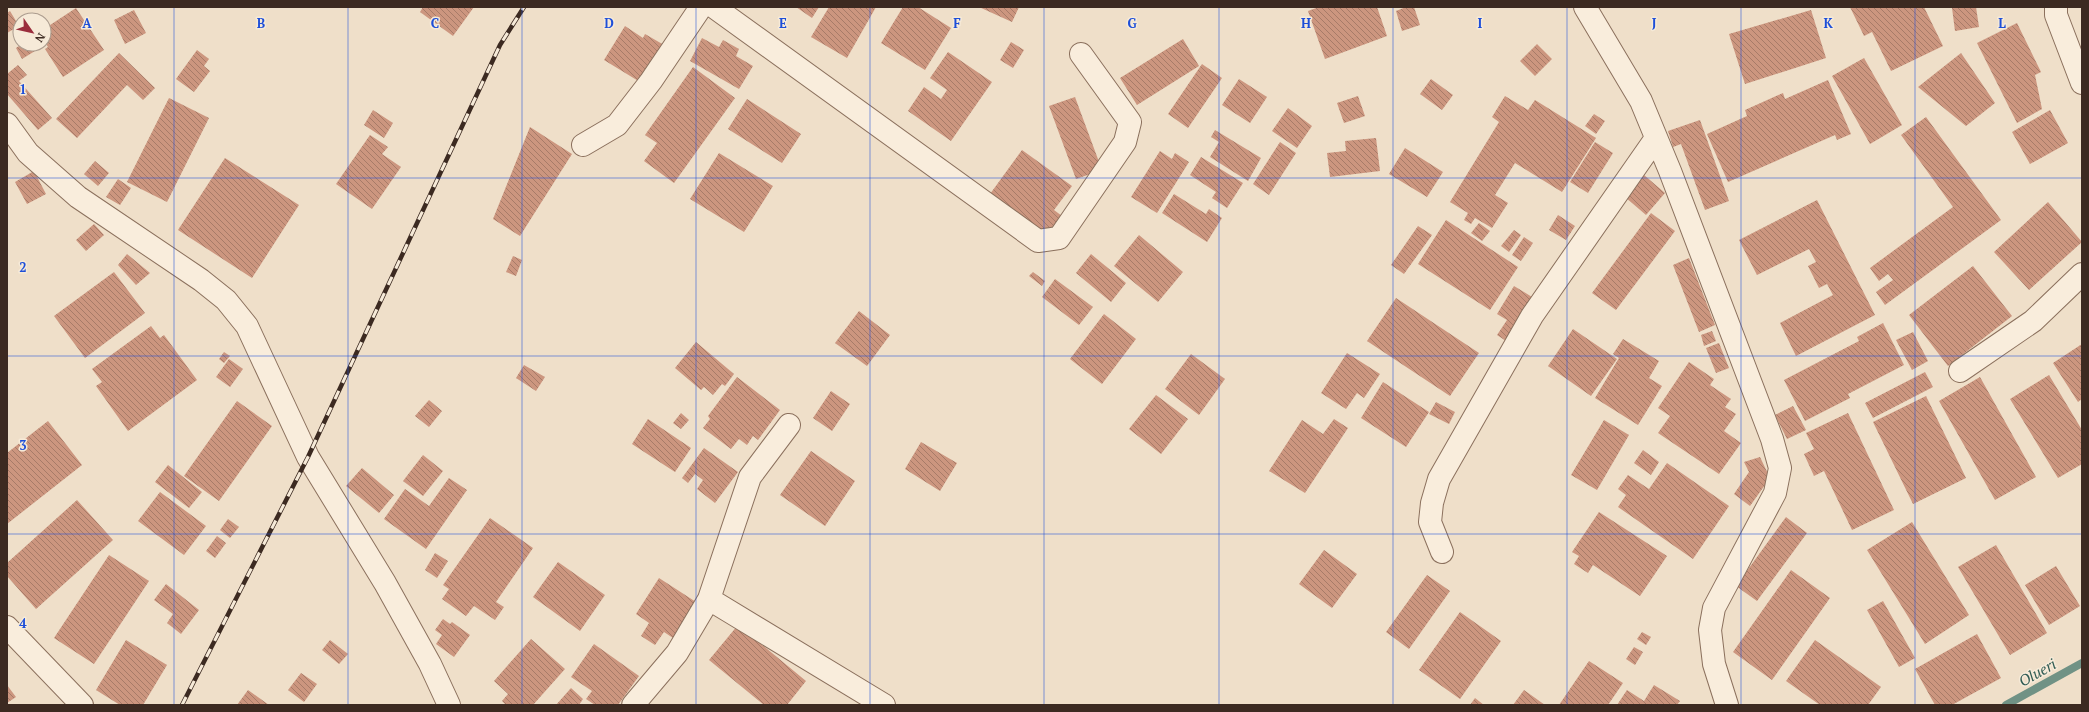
<svg xmlns="http://www.w3.org/2000/svg" width="2089" height="712" font-family="'PT Serif',serif">
  <defs>
    <pattern id="building-back-hatch" width="6" height="6" patternUnits="userSpaceOnUse"><rect width="6" height="6" fill="#cc967f"/><path d="M-1 5l2 2M0 0l6 6M5-1l2 2" fill="none" stroke="#a77b68"/></pattern>
  </defs>
  <rect width="100%" height="100%" fill="#efdfc9"/>
  <g fill="none" stroke-linecap="round" stroke-linejoin="round">
    <!-- stream -->
    <path stroke="#709285" stroke-width="8" d="M2006 705 2082 663"/>
  </g>
  <!-- building -->
  <path fill="url(#building-back-hatch)" d="M423 7H474L453 36 420 12Z
    M796 7H819L812 18Z
    M829 7H876L847 58 811 37Z
    M903 7H918L951 28 925 70 881 43Z
    M979 7H1019L1012 22Z
    M1319 7H1377L1387 36 1325 59 1308 11Z
    M1406 7H1414L1420 25 1402 31 1396 11Z
    M1850 7H1924L1943 46 1891 71 1872 32 1864 36Z
    M1963 7H1976L1979 27 1955 31 1952 8Z
    M76 8 104 50 63 77 45 49 48 47 44 41V29Z
    M134 10 146 33 125 44 114 20Z
    M1811 10 1826 58 1745 84 1729 34Z
    M10 11 19 26 7 33V13Z
    M2017 23 2041 72 2035 75 2042 109 2017 123 1977 43Z
    M625 26 643 38 645 34 664 45 640 82 604 60Z
    M702 38 719 47 723 40 739 49 736 56 753 66 739 89 690 61Z
    M1183 39 1199 66 1137 105 1120 78Z
    M1011 42 1024 50 1013 68 1000 60Z
    M22 44H31L35 51 22 59 16 48Z
    M1537 44 1552 59 1535 76 1520 61Z
    M197 50 209 59 204 66 210 71 194 92 176 79Z
    M948 52 992 82 951 141 908 111 924 87 941 99 947 90 930 78Z
    M119 53 155 88 143 100 127 85 77 138 56 119Z
    M1961 53 1995 103 1966 126 1918 87Z
    M1864 58 1902 125 1870 144 1832 76Z
    M1202 64 1222 78 1188 128 1168 114Z
    M18 65 27 75 19 81 52 118 38 130 7 94V74Z
    M693 67 735 98 674 183 644 161 657 143 645 135Z
    M1239 79 1267 97 1250 123 1222 105Z
    M1431 79 1453 95 1442 110 1420 94Z
    M1828 80 1851 134 1837 140 1835 135 1728 182 1707 134 1747 116 1745 110 1783 93 1785 99Z
    M1358 96 1365 116 1344 123 1337 103Z
    M1505 96 1528 110 1535 100 1596 138 1562 192 1515 163 1495 195 1508 203 1492 228 1475 218 1471 224 1464 220 1468 213 1450 202 1499 122 1492 117Z
    M1075 97 1102 170 1076 179 1049 106Z
    M169 98 209 118 167 202 127 182Z
    M747 99 801 134 782 163 728 129Z
    M1288 108 1312 126 1297 148 1272 131Z
    M373 110 393 123 384 138 364 125Z
    M2050 110 2068 143 2030 164 2012 132Z
    M1594 114 1605 121 1596 134 1585 126Z
    M1926 117 2001 220 1885 305 1876 292 1893 280 1888 274 1879 281 1870 268 1953 207 1901 135Z
    M1700 120 1729 201 1705 210 1681 144 1673 147 1668 131Z
    M530 127 572 154 520 236 493 219Z
    M1215 130 1261 158 1248 181 1210 157 1219 142 1211 137Z
    M370 135 388 147 382 154 401 167 372 209 336 184Z
    M1376 138 1380 171 1330 177 1327 153 1346 151 1345 141Z
    M1280 142 1296 153 1269 195 1253 184Z
    M1595 142 1613 153 1588 193 1570 182Z
    M1405 148 1443 172 1427 197 1389 174Z
    M1022 150 1072 186 1054 210 1062 216 1047 235 990 194Z
    M1160 151 1172 159 1175 153 1189 162 1157 213 1131 197Z
    M719 153 773 186 744 232 690 199Z
    M1201 157 1243 183 1227 208 1212 198 1216 192 1190 175Z
    M225 158 299 205 252 278 178 230Z
    M95 161 109 173 98 186 84 174Z
    M34 171 46 194 27 204 15 182Z
    M1644 175 1665 193 1646 215 1625 197Z
    M118 179 131 188 120 205 106 197Z
    M1174 194 1206 214 1209 209 1222 218 1207 242 1162 213Z
    M1817 200 1875 315 1796 356 1780 323 1833 295 1827 284 1819 288 1808 266 1816 262 1809 249 1757 275 1739 240Z
    M2048 202 2082 242 2029 290 1994 252Z
    M1651 213 1675 231 1616 310 1592 293Z
    M1558 215 1575 226 1566 240 1549 230Z
    M1446 220 1518 267 1490 310 1418 264Z
    M1479 223 1490 231 1482 241 1471 233Z
    M94 224 104 235 86 251 76 240Z
    M1418 226 1432 235 1404 274 1391 265Z
    M1514 230 1521 235 1509 252 1501 246Z
    M1139 235 1183 272 1158 302 1114 266Z
    M1524 237 1533 243 1521 261 1512 255Z
    M127 254 150 273 136 285 118 265Z
    M1091 254 1126 283 1111 302 1076 273Z
    M513 256 522 260 516 276 506 272Z
    M1689 258 1715 325 1699 332 1673 265Z
    M1973 266 2012 316 1948 366 1909 315Z
    M114 272 145 313 85 358 54 316Z
    M1033 272 1045 281 1042 286 1029 276Z
    M1055 279 1093 307 1079 325 1042 297Z
    M1514 286 1532 297 1506 341 1497 335 1507 320 1497 314Z
    M1396 298 1479 353 1450 396 1367 341Z
    M859 311 890 335 867 366 835 343Z
    M1104 314 1136 339 1102 384 1070 359Z
    M1883 323 1904 365 1848 394 1850 398 1805 421 1784 380 1859 341 1857 337Z
    M151 326 160 338 164 335 197 380 128 431 96 386 102 382 92 369Z
    M1573 329 1617 359 1591 396 1548 366Z
    M1712 331 1716 341 1704 346 1701 335Z
    M1913 332 1928 361 1912 370 1896 340Z
    M1623 339 1659 361 1649 378 1662 386 1638 425 1595 398 1619 358 1613 354Z
    M696 342 734 374 725 386 722 384 713 395 704 387 701 390 675 368Z
    M1719 343 1729 368 1716 373 1706 348Z
    M2082 344V399L2078 402 2053 363Z
    M224 352 230 356 224 363 219 359Z
    M1347 353 1380 374 1364 398 1357 393 1346 409 1321 393Z
    M1191 354 1225 379 1199 415 1165 389Z
    M229 359 243 369 230 387 216 377Z
    M1689 362 1714 379 1710 385 1731 399 1725 407 1736 414 1724 431 1741 443 1719 474 1658 433 1670 416 1658 408Z
    M524 365 545 377 536 391 516 378Z
    M1925 372 1933 387 1873 418 1865 403Z
    M2049 375 2082 430V464L2058 478 2010 399Z
    M737 377 780 410 758 440 753 436 747 445 739 439 731 449 703 428 710 419 708 416Z
    M1980 377 2036 477 1995 500 1939 401Z
    M1383 382 1429 412 1406 447 1361 418Z
    M831 391 850 404 832 431 813 418Z
    M1156 395 1188 419 1161 454 1129 429Z
    M1926 396 1966 478 1913 504 1873 422Z
    M429 400 442 411 429 427 415 416Z
    M237 401 272 426 219 501 184 476Z
    M1436 402 1455 412 1449 424 1429 414Z
    M1793 406 1806 430 1787 439 1775 415Z
    M681 413 689 420 681 429 673 423Z
    M1848 413 1894 510 1852 530 1824 471 1814 476 1804 454 1814 449 1806 433Z
    M648 419 691 448 675 472 632 444Z
    M1334 419 1348 428 1305 493 1269 471 1302 420 1323 434Z
    M1604 420 1629 435 1597 490 1571 475Z
    M48 421 82 465 7 524V453Z
    M921 442 957 463 940 491 905 469Z
    M704 448 738 472 715 503 697 489 703 480 695 474 688 483 682 478Z
    M1643 450 1659 462 1651 475 1634 463Z
    M811 451 855 481 825 526 780 495Z
    M423 455 443 471 423 496 403 481Z
    M1760 457 1770 478 1750 506 1734 494 1749 472 1744 462Z
    M1667 463 1729 506 1693 559 1618 507 1626 495 1618 489 1628 475 1649 489Z
    M168 465 202 492 189 508 155 482Z
    M362 468 394 495 379 513 346 486Z
    M449 478 467 490 426 549 384 519 405 489 429 506Z
    M160 492 206 526 184 555 138 521Z
    M77 500 113 540 36 609 7 576V563Z
    M1599 512 1667 556 1640 596 1593 565 1588 573 1574 564 1579 556 1572 552Z
    M1786 517 1807 533 1757 601 1736 586Z
    M490 518 533 548 496 602 504 607 495 620 474 606 466 616 442 599 449 589 443 585Z
    M228 519 239 527 230 538 220 530Z
    M1912 522 1969 615 1925 644 1867 550Z
    M217 536 226 543 215 558 206 551Z
    M1996 545 2047 633 2010 655 1958 567Z
    M1324 550 1357 574 1332 608 1299 584Z
    M435 553 448 561 437 578 425 570Z
    M109 555 149 581 94 664 54 638Z
    M558 562 605 595 580 631 533 597Z
    M2056 566 2080 606 2049 625 2025 585Z
    M1791 570 1830 598 1772 680 1733 652Z
    M1427 575 1450 591 1409 649 1386 632Z
    M659 578 696 602 673 638 664 632 655 645 641 636 649 623 636 614Z
    M166 584 199 610 181 634 167 623 173 614 154 600Z
    M1883 601 1915 658 1899 667 1867 610Z
    M1460 612 1501 641 1460 699 1419 670Z
    M443 619 450 624 452 622 470 635 454 657 436 644 442 635 435 630Z
    M738 625 806 681 787 705H764L709 660Z
    M1642 632 1651 637 1646 645 1637 639Z
    M1977 634 2001 678 1952 705H1935L1915 669Z
    M531 639 565 669 533 705H506L502 701 508 694 494 681Z
    M126 640 167 665 143 705H120L96 690Z
    M330 640 348 654 339 664 322 650Z
    M1815 640 1881 687 1868 705H1820L1786 681Z
    M594 644 639 676 618 705H595L586 699 592 691 571 677Z
    M1634 647 1643 652 1635 665 1626 659Z
    M1589 661 1623 683 1608 705H1559Z
    M301 673 317 684 304 702 288 690Z
    M7 685 16 697 7 703Z
    M1654 685 1680 701 1677 705H1617L1627 690 1644 701Z
    M571 688 583 699 579 705H556Z
    M248 690 269 705H237Z
    M1524 690 1545 705H1513Z
    M1475 698 1484 705H1470Z"/>
  <g fill="none" stroke-linecap="round" stroke-linejoin="round">
    <defs>
      <path id="minor" d="M714 7 1038 241 1059 238 1125 142 1130 122 1081 54
        M1585 7 1641 101 1670 171 1772 439 1780 468 1775 493 1714 608 1710 630 1714 664 1727 705
        M2056 7V15L2082 83
        M7 124 28 153 78 197 201 280 226 300 247 326 308 457 385 583 430 664 449 705
        M583 145 617 125 651 81 701 7
        M1960 371 2033 321 2082 274
        M1442 552 1430 522 1432 503 1439 479 1532 316 1656 138
        M709 599 884 705
        M7 627 82 705
        M633 705 677 653 709 599 750 477 789 425"/>
    </defs>
    <!-- minor casing -->
    <use href="#minor" stroke="#8b705d" stroke-width="24"/>
    <!-- minor -->
    <use href="#minor" stroke="#f9eddc" stroke-width="22"/>
    <defs>
      <path id="rail" d="M182 705 308 457 500 45 524 7"/>
    </defs>
    <!-- rail casing -->
    <use href="#rail" stroke="#3c2a21" stroke-width="4.5"/>
    <!-- rail -->
    <use href="#rail" stroke="#f6ead8" stroke-width="3" stroke-dasharray="9" stroke-linecap="butt"/>
  </g>
  <!-- grid -->
  <path fill="none" stroke="#1d4ed8" stroke-width="1" stroke-opacity="0.55" d="M174 7V705M348 7V705M522 7V705M696 7V705M870 7V705M1044 7V705M1219 7V705M1393 7V705M1567 7V705M1741 7V705M1915 7V705M7 178H2082M7 356H2082M7 534H2082"/>
  <g text-anchor="middle" dominant-baseline="central" stroke-width="3" stroke-linejoin="round" paint-order="stroke">
    <!-- water labels -->
    <g font-size="15" font-style="italic" fill="#305b53" stroke="#f6ead8">
      <text transform="translate(2037 672) rotate(-29)">Olueri</text>
    </g>
  </g>
  <g font-size="13" text-anchor="middle" font-weight="bold" fill="#1d4ed8" stroke="#f6ead8" stroke-width="3" stroke-linejoin="round" paint-order="stroke">
    <text x="87" y="28">A</text>
    <text x="261" y="28">B</text>
    <text x="435" y="28">C</text>
    <text x="609" y="28">D</text>
    <text x="783" y="28">E</text>
    <text x="957" y="28">F</text>
    <text x="1132" y="28">G</text>
    <text x="1306" y="28">H</text>
    <text x="1480" y="28">I</text>
    <text x="1654" y="28">J</text>
    <text x="1828" y="28">K</text>
    <text x="2002" y="28">L</text>
    <text x="23" y="94">1</text>
    <text x="23" y="272">2</text>
    <text x="23" y="450">3</text>
    <text x="23" y="628">4</text>
  </g>
  <!-- border -->
  <rect width="2089" height="712" fill="none" stroke="#3c2a21" stroke-width="16"/>
  <!-- north arrow -->
  <g transform="translate(32 32) rotate(124)"><circle r="19" fill="#f6ead8" stroke="#ac9d8f"/>
  <path d="M0-3L7 15L0 10L-7 15Z" fill="#9a2d3c"/>
  <text y="-6" font-size="11" font-weight="bold" text-anchor="middle" fill="#3c2a21">N</text>
  </g>
</svg>
